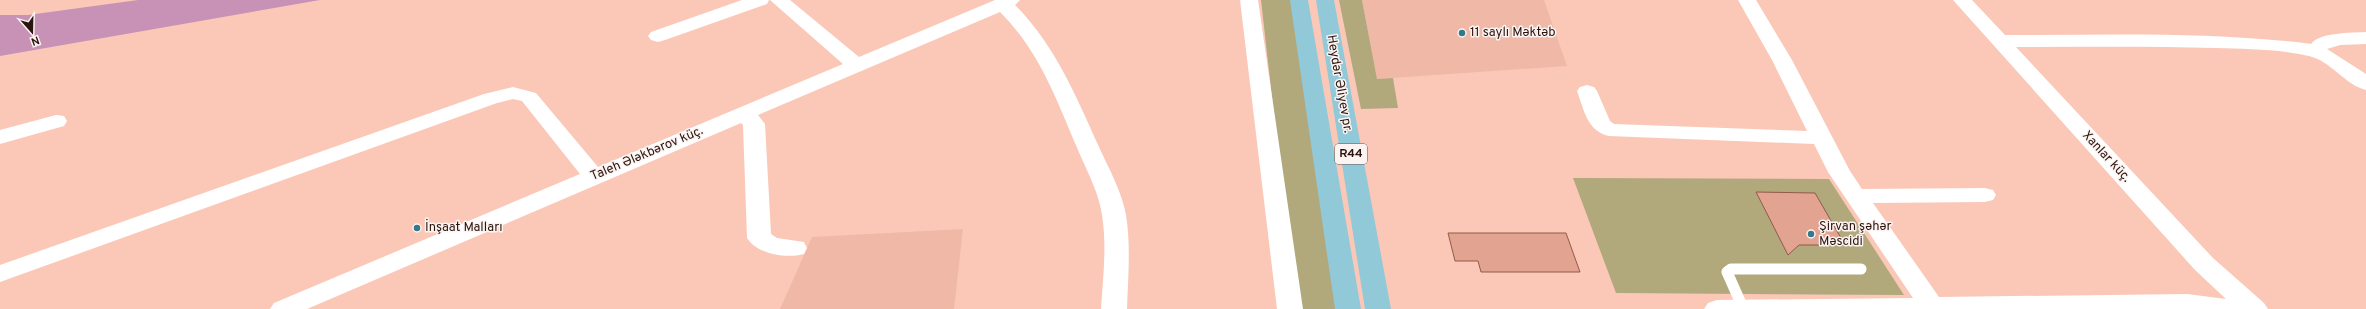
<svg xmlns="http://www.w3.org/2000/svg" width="2366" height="309" font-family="Overpass,sans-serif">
  <rect width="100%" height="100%" fill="#fbc8b8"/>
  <!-- built -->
  <path fill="#f0b8a7" d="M1362 0H1544L1567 66 1377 79Z
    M963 229 954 309H780L812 237Z"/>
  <!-- green -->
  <path fill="#b1a87c" d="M1261 0H1292L1336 309H1296Z
    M1339 0H1362L1377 79 1393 78 1398 108 1361 109Z
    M1573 178 1829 179 1904 295 1616 293Z"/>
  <!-- water -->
  <path fill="#c892b7" d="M138 0H320L0 56V15H28Z"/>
  <!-- building -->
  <path fill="#e2a390" stroke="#925a49" d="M1756 192 1815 193 1845 245H1799L1788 255Z
    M1448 233H1566L1580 272H1481L1478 261H1455Z"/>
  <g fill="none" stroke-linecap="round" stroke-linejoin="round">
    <!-- lane -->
    <path stroke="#fff" stroke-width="11" d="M1743 308 1727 272 1731 269H1861"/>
    <!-- street -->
    <path fill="#fff" fill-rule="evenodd" d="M742 0H769L767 4 665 40 658 42 651 40 648 36 651 32Z
      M770 0H790L859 57 995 0H1020L1015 5C1055 45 1076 96 1099 147 1109 169 1122 192 1126 215 1131 246 1128 278 1127 309H1101C1103 278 1107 246 1102 215 1099 193 1087 171 1078 150 1056 99 1040 52 1000 12L758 115 765 124 771 234 777 238 804 242 807 248 804 254C786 259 757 254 747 238L743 125 741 123 307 309H270L274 303 580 174 522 101 513 99 497 103 0 282V265L484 94 513 87 536 93 598 167 843 64Z
      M1240 0H1258L1303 309H1277Z
      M1738 0H1756L1792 60 1850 171 1862 189 1985 188 1993 190 1996 195 1993 200 1985 202 1873 203 1939 297 2187 294 2226 299 2195 270 1953 0H1972L2005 35C2107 35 2210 31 2311 44 2320 32 2351 33 2366 32V44L2340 45 2327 49 2366 74V90C2345 85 2331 61 2309 56 2279 49 2247 49 2216 48 2149 46 2083 47 2016 47L2213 258 2264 303 2268 309H1704L1708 303 1717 300 1913 298 1828 172 1814 144 1609 136C1587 131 1584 110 1577 91L1580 87 1587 85 1594 87 1597 91 1610 121 1614 124 1807 131 1772 60Z
      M56 115 64 116 67 121 64 126 0 144V130Z"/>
    <!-- primary -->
    <path fill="#91c9d8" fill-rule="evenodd" d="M1290 0H1308L1361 309H1335Z
      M1316 0H1334L1391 309H1365Z"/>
  </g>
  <!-- markers -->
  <g fill="#36788a" stroke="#fbf4f2" stroke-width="1.5">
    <circle cx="1462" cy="33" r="4"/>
    <circle cx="417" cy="228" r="4"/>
    <circle cx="1811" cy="234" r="4"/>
  </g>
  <g text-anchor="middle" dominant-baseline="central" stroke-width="3" stroke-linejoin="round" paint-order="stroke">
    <!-- shield labels -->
    <rect fill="#fbf4f2" stroke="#695752" stroke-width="1" x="1335" y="144" width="32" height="20" rx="3"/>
    <g font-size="12" font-weight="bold" fill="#2b140d">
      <text x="1351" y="154">R44</text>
    </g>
    <!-- poi labels -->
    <g font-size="13" fill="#2b140d" stroke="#fbf4f2" text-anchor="start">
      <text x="1470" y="33">11 saylı Məktəb</text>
      <text x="1819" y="227">Şirvan şəhər<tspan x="1819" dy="15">Məscidi</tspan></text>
      <text x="425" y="228">İnşaat Malları</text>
    </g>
    <!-- street labels -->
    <g font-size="13" fill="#2b140d" stroke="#fbf4f2">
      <text transform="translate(1339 84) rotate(80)">Heydər Əliyev pr.</text>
      <text transform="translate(647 154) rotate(-23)">Taleh Ələkbərov küç.</text>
      <text transform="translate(2106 157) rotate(47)">Xanlar küç.</text>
    </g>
  </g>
  <!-- north arrow -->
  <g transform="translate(32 32) rotate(160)" stroke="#fbf4f2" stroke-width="3" paint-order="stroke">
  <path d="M0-3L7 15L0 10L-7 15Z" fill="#2b140d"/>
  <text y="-6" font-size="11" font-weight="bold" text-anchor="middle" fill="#2b140d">N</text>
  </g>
</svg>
